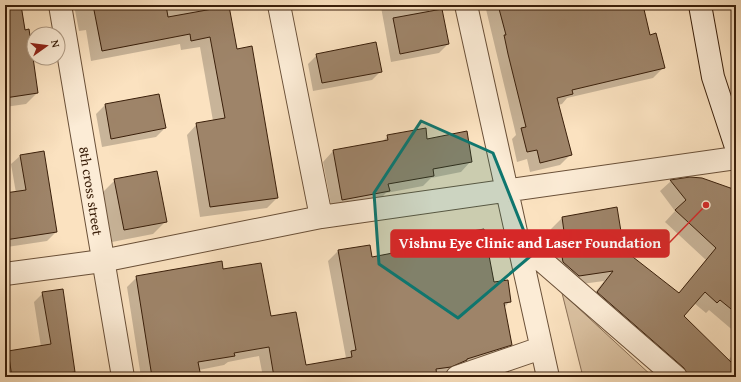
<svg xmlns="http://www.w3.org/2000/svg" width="741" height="382" font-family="'Gentium Book Plus',serif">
  <rect width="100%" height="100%" fill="#fbe2c0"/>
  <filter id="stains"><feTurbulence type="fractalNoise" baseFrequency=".005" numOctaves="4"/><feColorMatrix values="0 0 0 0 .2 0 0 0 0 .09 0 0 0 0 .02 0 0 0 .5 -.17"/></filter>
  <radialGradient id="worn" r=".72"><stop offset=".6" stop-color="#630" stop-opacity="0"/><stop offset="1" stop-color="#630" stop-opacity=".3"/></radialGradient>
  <!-- green -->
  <path fill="#dac1a1" stroke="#8a7056" d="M562 293 653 377H583Z"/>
  <!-- shadow -->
  <path fill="#0003" d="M5 5H21L37 93 26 104 5 107Z
    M74 5H228L236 50 277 198 267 208 200 217 187 135 197 124 213 121 200 47 181 50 180 44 91 61 86 30 79 31Z
    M369 5H428L429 12 448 44 439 53 391 62 381 7 370 9Z
    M485 5H642L649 36 663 68 653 78 567 98 562 104 558 105 570 155 560 165 530 172 527 159 517 162 512 139 516 135Z
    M317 55 381 71 372 80 313 91 308 64Z
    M158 95 165 128 156 137 102 147 96 114 105 105Z
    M388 136 471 161 461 172 431 178 423 186 386 193 378 201 332 210 323 162 333 151 382 142Z
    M20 156 56 232 47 241 7 247 5 249V194L16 193 11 164Z
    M702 179 736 191V333L709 310 706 313 694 303 683 316 728 360 736 352V377H672L587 303 604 281 567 286 549 252 554 246 551 229 562 218 616 209 623 251 678 294 706 260 665 222 675 211 660 191 671 181Z
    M115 180 166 221 153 234 112 242 103 192Z
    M423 241 494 283 510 301 504 308 510 345 501 355 444 374V377H263L259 356 228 362 224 365 199 370 200 377H141L127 287 137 277 222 270 270 317 305 366 346 358 328 261 338 251 369 246 371 258 414 250Z
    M62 290 75 377H5V352L41 347 34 302 43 293Z
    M511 373 512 377H498Z"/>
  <!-- building -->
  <path fill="#9e8469" stroke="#3a1f0a" d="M5 5H21L25 30 29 29 38 93 5 98Z
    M93 5H166L168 17 229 6 237 49 252 46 278 198 210 207 196 123 225 118 210 37 191 41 190 34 102 51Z
    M498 5H643L650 35 656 33 665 68 572 90 573 94 557 98 572 155 540 163 537 150 527 152 521 128 526 127 508 54 504 35H506Z
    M442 9 449 44 400 54 393 18Z
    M376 42 382 72 322 83 316 54Z
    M159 94 166 128 111 139 105 104Z
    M426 128 427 139 467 131 472 162 433 169 434 176 388 184 390 191 342 200 333 150 388 140 387 135Z
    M44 151 57 232 5 240V193L26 190 20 155Z
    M157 171 167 222 124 230 114 179Z
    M690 177 702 178 736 190V313L720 300 717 303 705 292 684 316 736 367V377H688L684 368 597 292 613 271 579 276 563 262 559 240 565 239 562 217 617 207 624 250 679 293 716 248 675 210 686 200 670 180Z
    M484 229 494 282 508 280 511 302 504 303 512 345 467 359V360L451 367 436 369 437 377H274L269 347 234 353 235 356 198 362 201 377H152L136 276 222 261 223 269 261 263 271 316 296 312 306 365 352 357 351 351 356 350 338 250 370 245 372 257 424 247 422 240Z
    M63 289 75 372 42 377H12L8 351 51 344 42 292Z"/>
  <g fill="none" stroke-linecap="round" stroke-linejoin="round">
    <defs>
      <path id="minor" d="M60 5 123 377
        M279 5 321 217
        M466 5 548 377
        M518 240 676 377
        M5 274 102 261 321 217 736 158
        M457 377 541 348"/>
      <path id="secondary" d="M700 5 713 77 736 147"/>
    </defs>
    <!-- minor casing -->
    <use href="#minor" stroke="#6a5038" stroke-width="24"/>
    <!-- secondary casing -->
    <use href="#secondary" stroke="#3a1f0a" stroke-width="24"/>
    <!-- minor -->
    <use href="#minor" stroke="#fcecd6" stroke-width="22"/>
    <!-- secondary -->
    <use href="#secondary" stroke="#fcecd6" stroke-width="22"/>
  </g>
  <!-- marked area -->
  <path fill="#0f766e" fill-opacity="0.2" stroke="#0f766e" stroke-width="3" stroke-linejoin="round" d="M421 121 493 153 533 254 458 318 379 264 374 193Z"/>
  <g text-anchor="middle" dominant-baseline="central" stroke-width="3.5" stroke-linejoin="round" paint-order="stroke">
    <!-- street labels -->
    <g font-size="14" fill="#3a1f0a" stroke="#fcecd6">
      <text transform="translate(91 191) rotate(81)">8th cross street</text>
    </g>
  </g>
  <!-- callouts -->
  <path fill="none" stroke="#d62828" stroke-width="1.5" d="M706 205L669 243"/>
  <circle fill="#d62828" stroke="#fcecd6" stroke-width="1.5" cx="706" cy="205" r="4"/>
  <rect fill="#d62828" stroke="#d62828" stroke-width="1.5" x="391" y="230" width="278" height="27" rx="4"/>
  <g font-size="15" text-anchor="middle" font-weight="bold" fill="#fff">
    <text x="530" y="248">Vishnu Eye Clinic and Laser Foundation</text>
  </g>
  <!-- margin -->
  <rect width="741" height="382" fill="none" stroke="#fbe2c0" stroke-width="20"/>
  <rect x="6" y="6" width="729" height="370" fill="none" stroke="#3a1f0a" stroke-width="2"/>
  <rect x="10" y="10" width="721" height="362" fill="none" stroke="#3a1f0a"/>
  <!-- north arrow -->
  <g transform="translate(46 46) rotate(76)"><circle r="19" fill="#fcecd6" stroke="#ae9a84"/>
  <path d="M0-3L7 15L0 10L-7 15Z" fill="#8f2418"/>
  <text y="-6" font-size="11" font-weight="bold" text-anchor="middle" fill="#3a1f0a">N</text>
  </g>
  <rect width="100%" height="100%" filter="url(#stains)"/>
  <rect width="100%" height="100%" fill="url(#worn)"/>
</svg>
